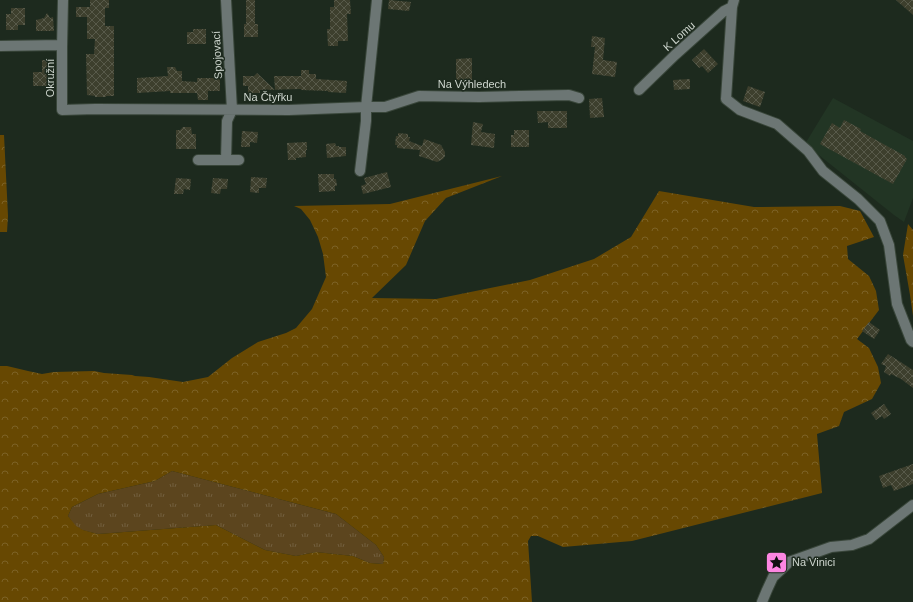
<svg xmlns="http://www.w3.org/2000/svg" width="913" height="602" font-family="Helvetica,sans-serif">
  <defs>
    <pattern id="grass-tufts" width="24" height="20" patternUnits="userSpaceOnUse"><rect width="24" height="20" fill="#5c451e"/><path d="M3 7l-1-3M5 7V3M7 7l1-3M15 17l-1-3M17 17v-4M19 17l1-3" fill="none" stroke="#725f3e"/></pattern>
    <pattern id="forest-crowns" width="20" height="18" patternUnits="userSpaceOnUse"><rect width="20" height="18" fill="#674802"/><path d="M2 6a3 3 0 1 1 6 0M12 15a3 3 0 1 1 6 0" fill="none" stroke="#7c6226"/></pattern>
    <pattern id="building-cross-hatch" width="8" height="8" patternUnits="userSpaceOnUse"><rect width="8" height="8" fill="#3d3f2d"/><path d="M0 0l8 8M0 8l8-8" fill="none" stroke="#585a4a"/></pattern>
  </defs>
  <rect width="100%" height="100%" fill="#1d2a1e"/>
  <!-- built -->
  <path fill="#223524" d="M833 98 913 141V198L904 222 894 215 805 144Z"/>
  <!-- grass -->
  <path fill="url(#grass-tufts)" d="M172 471 336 514 376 545 384 557 383 564 370 563 353 556 316 552 296 556 265 550 216 525 98 534 82 530 75 526 68 516 72 507 98 494 155 481Z"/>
  <!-- forest -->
  <path fill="url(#forest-crowns)" fill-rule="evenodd" d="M0 135H4L8 216 7 232H0Z
    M502 176 446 198 425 221 406 265 372 298 436 299 530 280 594 259 631 237 659 191 754 207 840 206 860 211 874 237 847 246 848 259 869 276 876 291 879 310 857 339 869 348 878 367 881 383 872 399 844 412 839 426 817 434 822 493 632 541 563 547 538 536H531L528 541 532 602H0V366H7L28 371 42 374 54 372 94 371 104 373 132 375 135 376 149 377 183 382 208 377 232 358 258 342 286 333 296 328 312 309 326 277 323 254 318 237 310 220 301 209 294 206 390 204ZM172 471 336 514 376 545 384 557 383 564 370 563 353 556 316 552 296 556 265 550 216 525 98 534 83 530 76 526 68 516 72 507 98 494 155 481Z
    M908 224 913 230V316L910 295 903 255Z"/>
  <!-- building -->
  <path fill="url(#building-cross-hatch)" d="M90 0H109V8H105V26H114V96H106V97H95V96L87 95 86 54H94L95 39H87V17H76V7H90Z
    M246 0H255V24H258V37H244V24H246Z
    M334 0H350L351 14H347L348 41H338V46H328L327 29H330V7H334Z
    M389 0 411 2 409 11 388 9Z
    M896 0H913V15Z
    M11 8H25V25H18V30H6V14H11Z
    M47 13 50 18 53 17 54 31H36V20L44 18Z
    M193 29H206V44H187V32H193Z
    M592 36 605 38 603 60 617 62 615 77 592 74 595 47H591Z
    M704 49 718 64 708 73 702 66 699 68 692 60Z
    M472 58V80H456V59Z
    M42 60H52V86H33V72H42Z
    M167 67H175L177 71H182V81L197 82V78H220V91H208V100H198L197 93H170V91L137 93V78L168 76Z
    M301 70H309V74H316V79L347 81 346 93 328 92V91L301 90V89L260 90V93H248V86H243V76H254L257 73 275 90 274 76H301Z
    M690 79V89L674 90 673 80Z
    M748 86 765 92 760 107 743 101Z
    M602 98 604 117 590 118 589 99Z
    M537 111H567V128H548V122L538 123Z
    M844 120 861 129 860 131 905 156V157L907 159 893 184 820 144 832 123 840 128Z
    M473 122 483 124 481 132 495 134 494 148 471 145Z
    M183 127H191L192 134H196V149H176V130H180Z
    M514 130H529V147H511V135H514Z
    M242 131 258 132 257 143 250 142V147H241Z
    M398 133 408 134V137H410L409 141 422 146 424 139 441 145 445 152V156L443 159 437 162 419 156 420 150 397 148V145H395L396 136H398Z
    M307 142V150H306V157L296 158V160H288L287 143Z
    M335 143 336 146H339V147H346V156L327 158 326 144Z
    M387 172 391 187 363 194 361 186 366 184 364 178Z
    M318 174H334V179H336L337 186H335V191L319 192Z
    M251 177 267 178 266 188H259V193L250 192Z
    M176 178 191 179 190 190 184 189 183 194H174Z
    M213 178 228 179 227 189H221L220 194 211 193Z
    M869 322 880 330 874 339 862 331Z
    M888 354 913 370V388L901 379 891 374 890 376 884 372 886 366 881 364Z
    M884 404 891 414 884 419 882 416 876 420 871 413Z
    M913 464V484L894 491 891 485 883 488 879 476Z"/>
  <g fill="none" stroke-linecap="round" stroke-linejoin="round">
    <defs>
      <path id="minor" d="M63 0 62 48V110L95 109 289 110 366 107H385L419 96 479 97 569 95 579 98
        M734 0 732 7 726 99 740 110 777 124 808 151 823 171 858 199 880 221 889 245 897 304 911 340 913 342
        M0 46 62 45
        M639 90 675 55 724 11 732 7
        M198 160H239
        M226 160 227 121 232 110 226 0
        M360 171 366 121V107L377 0
        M762 602 767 590 773 577 789 562 831 547 852 545 869 539 913 505"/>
    </defs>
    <!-- minor casing -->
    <use href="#minor" stroke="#39463a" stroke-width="12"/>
    <!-- minor -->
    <use href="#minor" stroke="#6c7674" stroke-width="10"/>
  </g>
  <!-- icons -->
  <defs>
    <symbol id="sight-square" viewBox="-11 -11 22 22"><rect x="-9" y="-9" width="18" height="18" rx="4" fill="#fd86e2" stroke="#1d2a1e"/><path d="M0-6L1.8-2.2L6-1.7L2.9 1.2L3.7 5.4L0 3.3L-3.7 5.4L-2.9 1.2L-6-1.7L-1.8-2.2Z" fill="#111"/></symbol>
  </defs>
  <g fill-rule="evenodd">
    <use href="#sight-square" x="764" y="550" width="25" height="25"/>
  </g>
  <g text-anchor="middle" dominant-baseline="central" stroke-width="3" stroke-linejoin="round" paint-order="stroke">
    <!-- street labels -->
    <g font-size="11" fill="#ced6ce" stroke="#1d2a1e">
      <text transform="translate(679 36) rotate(-42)">K Lomu</text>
      <text transform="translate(217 55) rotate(-93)">Spojovací</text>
      <text transform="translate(50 78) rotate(-90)">Okružní</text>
      <text x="472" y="84">Na Výhledech</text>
      <text x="268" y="97">Na Čtyřku</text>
    </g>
    <!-- poi labels -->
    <g font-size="11" fill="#ced6ce" stroke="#1d2a1e" text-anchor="start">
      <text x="792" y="562">Na Vinici</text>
    </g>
  </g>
</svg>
